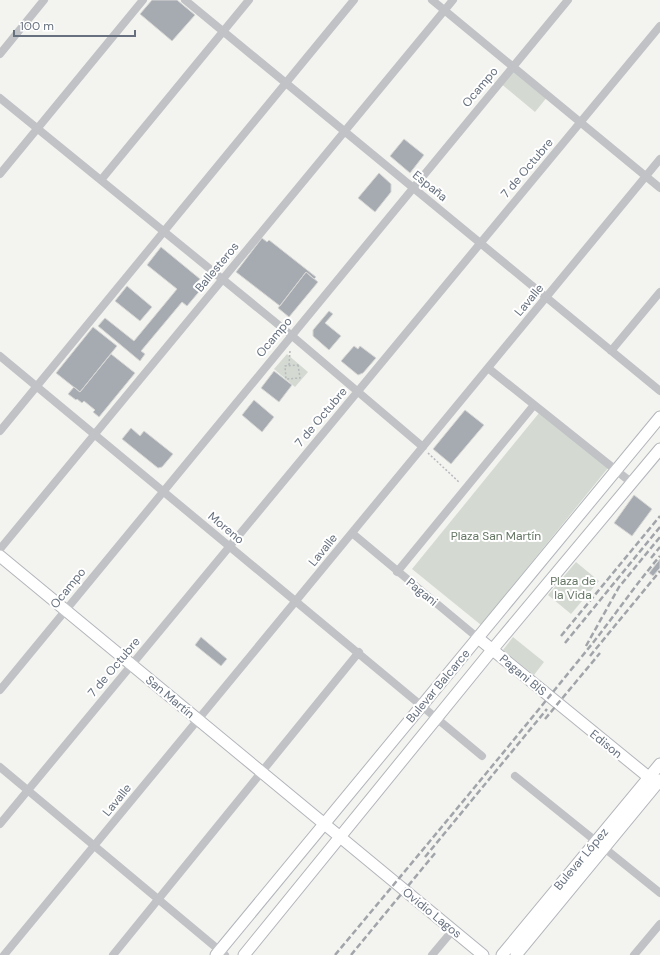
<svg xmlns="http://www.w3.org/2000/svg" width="660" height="955" font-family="'DM Sans',sans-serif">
  <rect width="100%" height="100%" fill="#f3f4f0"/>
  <!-- green -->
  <path fill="#d4dad2" d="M513 66 548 96 535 112 499 82Z
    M287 354 308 372 295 387 274 369Z
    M539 413 608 468 481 625 412 569Z
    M576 562 599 581 571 614 548 595Z
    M513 637 544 662 534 675 503 650Z"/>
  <!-- building -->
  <path fill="#a6abb2" stroke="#d5d5d3" d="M152 0H177L195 15 172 41 140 14Z
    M404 139 424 155 410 173 390 156Z
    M379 173 391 184V192L375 212 358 198Z
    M262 238 267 242 269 240 316 277 314 279 306 272 280 306 236 272Z
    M161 247 200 279 197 282 203 287 187 306 182 302 141 351 145 354 140 361 98 326 105 318 134 341 177 289 147 265Z
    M306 272 318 282 289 317 278 308Z
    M127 286 152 307 140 321 115 301Z
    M329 311 333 314 325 323 341 336 329 350 313 336V330Z
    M93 327 117 346 80 392 56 373Z
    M354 346 358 349 360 346 376 358 363 373 358 375 341 361Z
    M111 354 135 373 99 417 93 412 95 410 84 401 82 403 77 399 76 400 68 394 74 387 80 392Z
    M274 371 292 385 279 402 261 388Z
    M254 400 274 417 262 432 242 415Z
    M465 410 484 425 451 464 433 449Z
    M131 428 140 436 144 431 173 454 162 467 158 468 122 439Z
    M634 495 652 509 632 536 614 523Z
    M660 559V568L653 576 649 573Z
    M201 637 227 659 221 666 195 645Z"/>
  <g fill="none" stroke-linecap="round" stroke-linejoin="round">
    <defs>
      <path id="secondary" d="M0 556 483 955
        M478 638 657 784
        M216 955 660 417
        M244 955 492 650 660 449
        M502 955 660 764
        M516 955 660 780"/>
    </defs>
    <!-- secondary casing -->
    <use href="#secondary" stroke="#b2b5ba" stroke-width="13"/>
    <!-- path -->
    <path stroke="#b7b9bc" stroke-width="1.5" stroke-dasharray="2 2" stroke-linecap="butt" d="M289 365 290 351
      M298 365 300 378 286 379 285 366Z
      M428 453 460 483"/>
    <!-- street -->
    <path stroke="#c0c2c5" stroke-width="8" d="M185 0 660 391
      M432 0 660 188
      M0 54 44 0
      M0 98 291 335 423 447
      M0 174 143 0
      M101 180 249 0
      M611 351 660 292
      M0 356 482 756
      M488 368 632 483
      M0 431 354 0
      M352 533 478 638
      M0 549 453 0
      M397 572 534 405
      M0 690 568 0
      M0 767 225 955
      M515 776 660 893
      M0 824 660 26
      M4 955 660 159
      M113 955 359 652
      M432 955 453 930
      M634 955 660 924"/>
    <!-- secondary -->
    <use href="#secondary" stroke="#fff" stroke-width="11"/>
    <!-- rail -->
    <path stroke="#a1a5aa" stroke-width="2.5" stroke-dasharray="6 3" stroke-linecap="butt" d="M651 558 660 547
      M561 636 660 516
      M565 643 660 527
      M586 646 619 587 660 537
      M590 656 660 571
      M545 719 600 653
      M425 857 547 709
      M335 955C421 852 507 749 592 644 615 615 636 584 660 556
      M351 955 436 852"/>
  </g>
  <g text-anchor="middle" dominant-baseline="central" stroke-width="4" stroke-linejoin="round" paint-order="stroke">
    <!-- street labels -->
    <g font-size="12" fill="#66707e" stroke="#fff">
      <text transform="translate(480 87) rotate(-50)">Ocampo</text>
      <text transform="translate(527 168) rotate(-50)">7 de Octubre</text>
      <text transform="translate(430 186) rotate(39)">España</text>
      <text transform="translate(217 267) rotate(-50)">Ballesteros</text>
      <text transform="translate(529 300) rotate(-50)">Lavalle</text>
      <text transform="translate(274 337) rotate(-50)">Ocampo</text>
      <text transform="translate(321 417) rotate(-50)">7 de Octubre</text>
      <text transform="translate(226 528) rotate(40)">Moreno</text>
      <text transform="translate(323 550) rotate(-51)">Lavalle</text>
      <text transform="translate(68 588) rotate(-51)">Ocampo</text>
      <text transform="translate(422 592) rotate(39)">Pagani</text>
      <text transform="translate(114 667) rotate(-50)">7 de Octubre</text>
      <text transform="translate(523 675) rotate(40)">Pagani BIS</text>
      <text transform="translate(438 686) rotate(-50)">Bulevar Balcarce</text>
      <text transform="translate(170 697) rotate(40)">San Martín</text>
      <text transform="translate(606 744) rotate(39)">Edison</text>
      <text transform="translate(117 800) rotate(-51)">Lavalle</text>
      <text transform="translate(581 859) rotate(-50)">Bulevar López</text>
      <text transform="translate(432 913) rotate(39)">Ovidio Lagos</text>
    </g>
    <!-- park labels -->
    <g font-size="12" fill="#657664" stroke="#fff">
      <text x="496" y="536">Plaza San Martín</text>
      <text x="573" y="581">Plaza de<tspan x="573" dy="14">la Vida</tspan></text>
    </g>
  </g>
  <!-- scale -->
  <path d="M14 30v6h121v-6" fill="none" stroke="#66707e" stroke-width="2"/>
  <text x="20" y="30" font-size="12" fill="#66707e" stroke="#ffffff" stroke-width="3" paint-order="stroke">100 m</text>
</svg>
